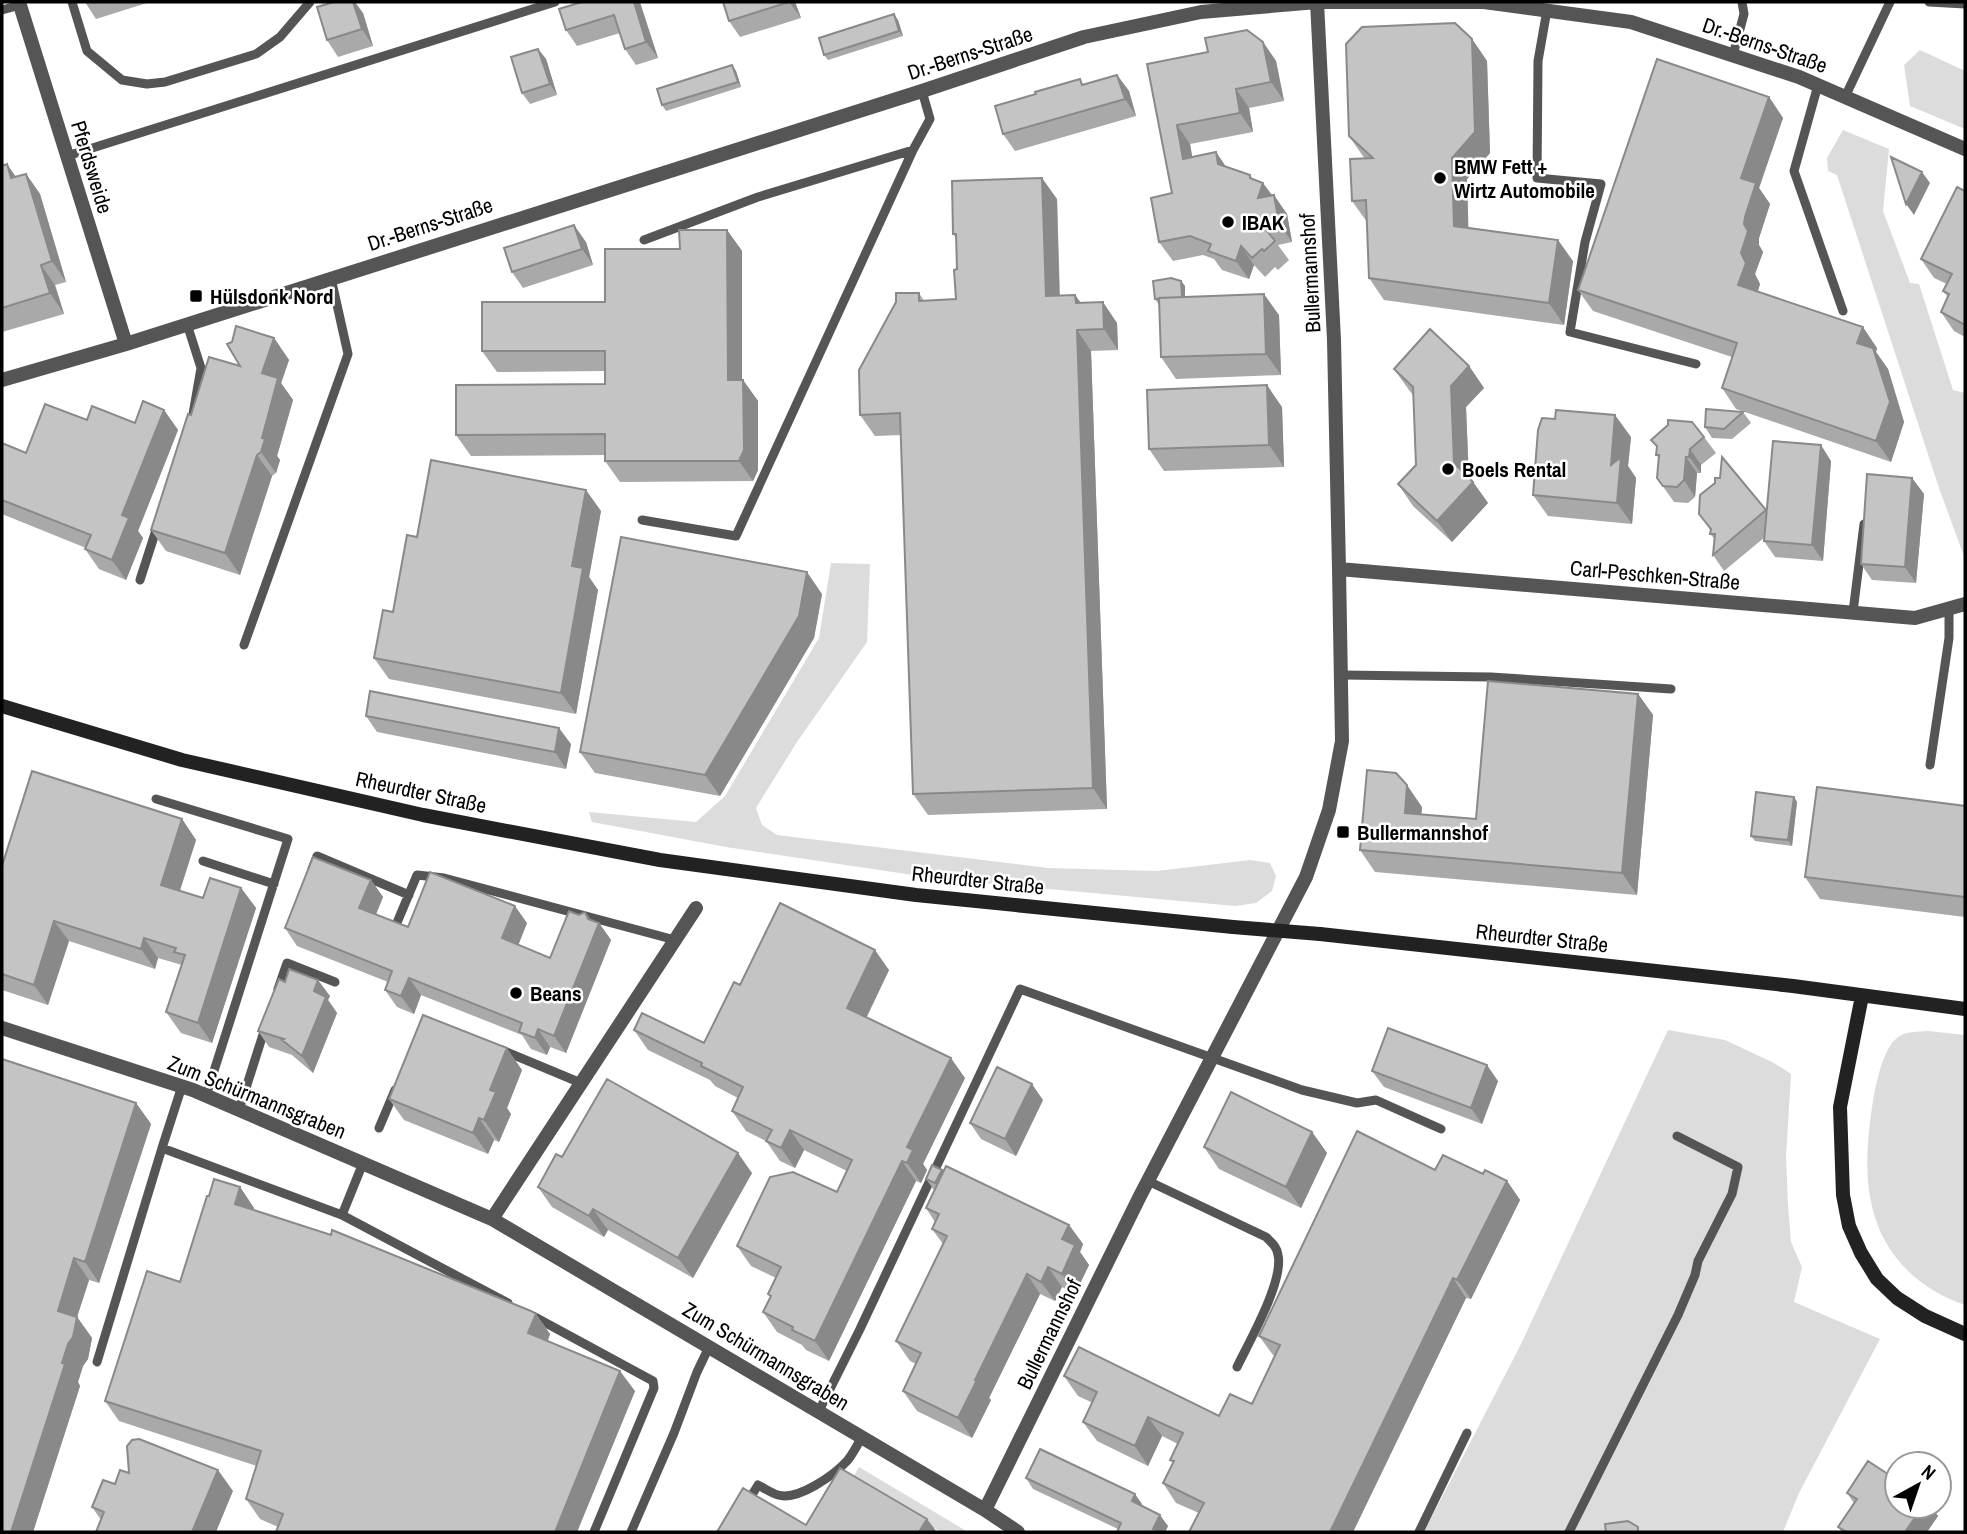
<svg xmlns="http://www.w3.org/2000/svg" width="1967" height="1534" font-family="'Archivo Narrow',sans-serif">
  <rect width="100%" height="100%" fill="#fff"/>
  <!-- green -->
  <path fill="#dcdcdc" d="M1920 50 1965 71V129L1910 106 1904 65Z
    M1843 130 1889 149 1883 211 1910 283 1919 284 1953 390 1965 393V559L1939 488 1837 175 1828 171 1827 158Z
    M831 563 870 564 867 642 797 742 756 808 762 825 777 835 1048 868 1157 871 1250 860 1270 863 1276 876 1272 891 1256 903 1235 906 940 879 726 847 592 822 589 812 696 822 725 796 819 638Z
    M1668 1030 1725 1040 1774 1063 1791 1074 1786 1157 1788 1205 1791 1242 1802 1267 1794 1302 1880 1339 1799 1493 1783 1532H1424L1520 1346Z
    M1928 1031 1965 1035V1305C1930 1293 1902 1272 1884 1239 1875 1222 1870 1202 1868 1182 1865 1152 1873 1056 1897 1038 1905 1031 1917 1032 1928 1031Z
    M859 1467 968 1532H941L852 1479Z"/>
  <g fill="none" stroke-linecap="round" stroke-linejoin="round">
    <!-- service -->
    <path stroke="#555" stroke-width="9" d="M72 2 87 51 122 80 147 84 165 82 256 54 280 37 310 2
      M1929 2 1965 4
      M2 10 20 5
      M1547 10 1538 61 1537 178 1601 184 1585 242 1570 332 1696 364
      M1733 55 1744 14 1742 2
      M1818 85 1794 171 1843 311
      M1845 97 1890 2
      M67 156 555 2
      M644 240 758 197 913 150
      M187 324 201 368 193 414
      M642 520 736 536 913 150 930 119 922 91
      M140 580 158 524
      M1853 612 1864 524
      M244 645 348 354 331 278
      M1341 675 1491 677 1671 689
      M1930 765 1949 638V609
      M156 799 288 839 206 1096
      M203 861 274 884
      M312 869 317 856 409 895
      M396 925 417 875 444 878 675 940
      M278 989 287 963 335 982
      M502 1050 581 1083
      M182 1086 162 1148 342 1215
      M239 1110 266 1025
      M379 1128 395 1090
      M363 1163 342 1215 508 1303
      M1148 1181 1266 1237C1272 1243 1277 1247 1278 1255 1284 1281 1249 1342 1237 1367
      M533 1316 653 1381 654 1388 594 1532
      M97 1362 162 1148
      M819 1411 860 1329 1020 989 1302 1090 1357 1103 1376 1100 1441 1129
      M747 1503 758 1485C764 1488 771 1493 778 1495 798 1501 834 1475 847 1461 853 1454 857 1445 862 1437
      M631 1532 674 1433 697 1372 709 1347
      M1419 1532 1467 1433
      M1569 1532 1678 1315 1695 1275 1698 1261 1732 1194 1738 1167 1677 1136"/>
    <!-- minor -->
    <path stroke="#555" stroke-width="14" d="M19 2 126 344
      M2 380 126 344 922 91 1084 37 1201 12 1317 2H1484L1631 22 1799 77 1965 149
      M1339 569 1915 618 1965 604
      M2 1028 193 1090 492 1219 985 1510 1018 1532
      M492 1219 696 908
      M985 1510 1140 1196 1306 877 1329 810 1342 741 1339 569 1334 340 1317 2"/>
    <!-- secondary -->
    <path stroke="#222" stroke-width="14" d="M2 706 182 760 423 815 660 860 916 895 1233 927
      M1320 934 1793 986 1965 1009
      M1862 996 1840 1107 1843 1195 1849 1226 1861 1253 1877 1279 1897 1298 1925 1316 1965 1334"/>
    <!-- secondary-bridge -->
    <path stroke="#222" stroke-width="14" d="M1233 927 1320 934"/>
  </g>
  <!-- wall -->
  <path fill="#a9a9a9" d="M85 2H150L96 19Z
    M582 2H640L658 58 636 65 625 49 620 33 577 46 566 30Z
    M723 2H795L801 18 740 37 729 21Z
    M363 13 373 46 338 57 327 40Z
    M898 20 903 36 828 60 824 55Z
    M1472 39 1487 61 1490 153 1467 179 1468 228 1573 261 1564 325 1384 300 1369 278 1367 222 1352 201 1365 159 1349 136Z
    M1263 42 1276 61 1284 101 1249 108 1253 132 1190 144 1192 157 1226 167 1263 183 1287 214 1292 242 1278 245 1289 260 1278 270 1275 267 1265 277 1254 265 1249 279 1222 270 1214 259 1203 255 1173 261 1159 242 1172 193 1147 64Z
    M538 49 546 59 557 95 530 104 522 93Z
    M732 65 736 71 741 87 666 111 662 105Z
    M1117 75 1129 91 1136 116 1015 151 1003 134 1084 85Z
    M1769 97 1783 118 1759 188 1770 204 1759 238V245L1763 252 1755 274 1760 284 1758 291 1877 348 1876 352 1888 369 1904 422 1891 462 1736 409 1722 388 1732 357 1593 311 1578 290Z
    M7 164 16 177 26 174 40 194 66 282 55 285 64 314 2 332V166Z
    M1965 191V337L1954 331 1941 312 1948 297 1943 291 1947 284 1934 278 1921 259Z
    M1057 199 1060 296 1075 295 1081 303 1117 323 1118 350 1091 351 1107 809 928 815 913 794 901 435 875 436 860 415 919 293 924 301 956 299 957 269 956 238 953 234Z
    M727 230 742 251V380H743L758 401V470L753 481 620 482 605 461V455L471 456 456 435 605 384V371L497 372 482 351 605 302 680 249Z
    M586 242 593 265 523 288 512 272Z
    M1181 281 1185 286V297L1279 315 1281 375 1176 379 1161 357 1159 305 1155 299Z
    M274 338 289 360 281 383 293 400 277 456 280 460 276 473 272 476 240 575 166 551 151 530 240 366Z
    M1469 366 1484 388 1466 407 1469 477 1473 482 1488 503 1452 542 1413 506 1398 484 1416 465 1413 395 1409 390 1394 369Z
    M1282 407 1284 467 1164 471 1149 449Z
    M164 410 178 430 138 531 143 538 126 580 99 569 85 549 86 548 2 514V443L26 453 87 420 135 423Z
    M1743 412 1751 423 1732 439 1712 438 1705 427Z
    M1631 437 1628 466 1636 478 1632 524 1548 516 1533 495Z
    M1704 437 1716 453 1701 465V473H1697L1695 497 1688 503 1674 502 1657 478 1659 458 1656 455 1657 447 1651 440Z
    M1831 461 1823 561 1775 557 1764 541 1765 537 1724 571 1713 555 1715 539 1710 534 1711 531 1699 514 1715 483 1767 511Z
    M1912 478 1924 494 1916 583 1872 580 1861 564Z
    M601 511 589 577 598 590 576 714 389 679 374 658 393 612 417 537Z
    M822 594 814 638 720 796 595 773 580 752Z
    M1638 694 1653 715 1637 895 1375 872 1360 850 1422 807 1421 814 1476 819Z
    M366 716 571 744 566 769 377 732Z
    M1794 797 1797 802 1792 846 1755 841 1751 836Z
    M1965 806V917L1820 899 1805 877Z
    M182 819 196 840 180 891 203 898 241 888 256 908 212 1043 181 1033 166 1012 182 965 158 958 155 969 69 941 48 1005 2 990V866Z
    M371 880 383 897 376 915 408 927 527 923 518 945 550 958 579 915 585 912 591 920 599 923 611 940 566 1053 550 1047 547 1055 531 1049 522 1035 421 995 414 1014 397 1007 385 990 388 982 297 946 285 928Z
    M889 970 867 1017 965 1078 923 1164 927 1170 921 1183 916 1181 829 1361 806 1350 802 1345 777 1332 763 1312 770 1297 768 1294 776 1278 751 1266 737 1246 837 1192 847 1171 804 1150 795 1168 780 1161 766 1141 746 1131 732 1111 738 1098 715 1086 710 1080 648 1050 634 1030 704 1043 740 985Z
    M285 982 330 996 328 1000 337 1013 313 1073 292 1055 269 1047 258 1031Z
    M2 1059 136 1103 151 1124 99 1283 89 1280 77 1317 92 1338 88 1359 83 1366 78 1382 80 1386 33 1532H2Z
    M522 1070 507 1108 511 1114 499 1142 494 1140 488 1154 404 1120 389 1099Z
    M1372 1071 1498 1081 1482 1124 1384 1087Z
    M1043 1100 1016 1156 981 1139 970 1123Z
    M1312 1132 1327 1153 1301 1208 1219 1169 1204 1147Z
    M1435 1170 1483 1174 1507 1181 1520 1200 1471 1299 1466 1298 1353 1532H1189L1199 1513 1176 1503 1163 1483 1173 1463 1170 1460 1178 1444 1162 1436 1148 1466 1097 1441 1083 1422 1093 1403 1078 1396 1064 1376 1219 1416 1252 1404 1275 1356 1273 1355 1259 1336Z
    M943 1172 1069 1225 1083 1244 1080 1252 1089 1265 1075 1294 1062 1287 1055 1301 1040 1294 989 1398 991 1400 972 1438 917 1411 903 1391 916 1364 910 1361 896 1341 943 1244 932 1229 935 1222 926 1208 934 1190 926 1179Z
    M752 1173 693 1278 608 1230 604 1237 552 1207 538 1187Z
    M240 1187 254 1208V1210L536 1314 550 1334 548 1341 635 1391 577 1532H276L278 1527 260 1519 246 1499 257 1466 119 1421 105 1401 180 1282 209 1196Z
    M129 1473 233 1491 101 1520 92 1507 115 1484Z
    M1026 1478 1142 1504V1506L1168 1526 1165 1532H1117L1118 1529 1033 1489Z
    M1847 1493 1897 1506H1931L1938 1516 1927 1532H1842L1838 1527 1854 1503Z"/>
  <!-- shaded-wall -->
  <path fill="#898989" d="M353 2H355L363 13 373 46 362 29Z
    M634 2H640V3L658 58 646 42Z
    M789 2H795L801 18Z
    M894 14 898 20 903 36 899 31Z
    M1472 39 1487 61 1490 153 1467 179 1469 247 1454 226 1452 158Z
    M1263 42 1276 61 1284 101 1271 82Z
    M538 49 546 59 557 95 550 84Z
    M732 65 736 71 741 87 738 82Z
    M1117 75 1129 91 1136 116 1125 99Z
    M1236 89 1249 108 1253 132 1240 113Z
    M1769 97 1783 118 1759 188 1770 204 1759 238V245L1763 252 1755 274 1760 284 1753 306 1738 285 1744 224 1741 178Z
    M1177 125 1190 144 1196 178 1183 159Z
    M1216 152 1229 171 1218 164Z
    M7 164 21 185 11 178Z
    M1922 172 1930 183 1914 215 1906 204Z
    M26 174 40 194 66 282 52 261Z
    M1250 175 1260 190 1263 183 1274 199V195L1287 214 1292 242 1279 223 1258 198 1250 178Z
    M1042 178 1057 199 1060 317 1046 296Z
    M574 225 586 242 593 265 582 249Z
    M727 230 742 251V401L728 380Z
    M1558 240 1573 261 1564 325 1549 303Z
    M1241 246 1254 265 1249 279 1236 261Z
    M41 265 55 285 64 314 50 293Z
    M1181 281 1185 286V304L1182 298Z
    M1264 294 1279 315 1281 375 1266 354Z
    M1075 295 1090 316 1076 303Z
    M1103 302 1117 323 1118 350 1104 329Z
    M1863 327 1877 348 1876 352 1888 369 1904 422 1891 462 1876 441 1857 343Z
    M1077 330 1091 351 1107 809 1093 788Z
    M274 338 289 360 281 383 293 400 277 456 280 460 276 473 261 452 262 373Z
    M1469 366 1484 388 1466 407 1469 485 1454 463 1451 386Z
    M743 380 758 401V470L753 481 739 461Z
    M1267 385 1282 407 1284 467 1269 445Z
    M164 410 178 430 138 531 143 538 126 580 112 560 122 515Z
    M1615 415 1631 437 1628 466 1636 478 1632 524 1617 503 1611 465Z
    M1821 445 1831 461 1823 561 1812 545Z
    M1690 449 1701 465V473L1689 457Z
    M257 455 272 476 240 575 225 553Z
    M1686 457 1697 473 1695 497 1684 480Z
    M1912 478 1924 494 1916 583 1905 567Z
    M1473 482 1488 503 1452 542 1437 521Z
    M586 490 601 511 589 577 598 590 576 714 561 693 572 566Z
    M807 572 822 594 814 638 720 796 705 775Z
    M1638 694 1653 715 1637 895 1622 873Z
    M559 728 571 744 566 769 555 752Z
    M1407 785 1422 807 1420 834 1405 813Z
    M1794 797 1797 802 1792 846 1788 840Z
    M182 819 196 840 175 905 161 885Z
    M371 880 383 897 371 925 359 908Z
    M241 888 256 908 212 1043 198 1023Z
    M515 906 527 923 514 956 502 938Z
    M585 912 596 928 599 923 611 940 566 1053 554 1036 588 919Z
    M54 921 69 941 48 1005 34 985Z
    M144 938 158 958 155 969 141 949Z
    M875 950 889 970 861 1028 847 1008Z
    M409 978 421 995 414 1014 401 996Z
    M318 980 330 996 328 1000 337 1013 313 1073 302 1056 314 991Z
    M538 1029 550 1047 547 1055 535 1038Z
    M507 1048 522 1070 507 1108 511 1114 499 1142 484 1120 490 1090Z
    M951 1058 965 1078 923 1164 927 1170 921 1183 907 1163V1147Z
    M1487 1065 1498 1081 1482 1124 1471 1108Z
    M1032 1084 1043 1100 1016 1156 1005 1139Z
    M136 1103 151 1124 99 1283 85 1262Z
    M479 1118 494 1140 488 1154 473 1133Z
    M790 1130 804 1150 795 1168 781 1148Z
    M1312 1132 1327 1153 1301 1208 1286 1187Z
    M738 1153 752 1173 693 1278 678 1258Z
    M902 1161 916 1181 829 1361 815 1341Z
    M942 1170 949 1181 943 1194 935 1183Z
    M1507 1181 1520 1200 1471 1299 1457 1280Z
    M240 1187 254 1208 249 1225 235 1204Z
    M593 1209 608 1230 604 1237 589 1216Z
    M1069 1225 1083 1244 1080 1252 1089 1265 1075 1294 1062 1274V1239Z
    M74 1258 89 1280 77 1317 92 1338 88 1359 83 1366 78 1382 80 1386 33 1532H11L62 1363 58 1311Z
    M1048 1267 1062 1287 1055 1301 1041 1282Z
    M1027 1274 1040 1294 989 1398 991 1400 972 1438 958 1418 975 1380Z
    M1453 1278 1466 1298 1353 1532H1330Z
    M536 1314 550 1334 542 1353 528 1333Z
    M620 1371 635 1391 577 1532H555Z
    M1148 1417 1162 1436 1148 1466 1135 1446Z
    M218 1470 233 1491 216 1532H192Z
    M1135 1494 1142 1504 1139 1511 1132 1501Z
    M1923 1506H1931L1938 1516 1927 1532H1905Z
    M1160 1515 1168 1526 1165 1532H1156L1153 1529Z
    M927 1519 937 1532H919Z"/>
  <!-- building -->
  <path fill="#c4c4c4" stroke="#898989" stroke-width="2" d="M334 2H353L362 29 327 40 317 7Z
    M582 2H634L646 42 625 49 614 15 566 30 559 9Z
    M723 2H789L729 21Z
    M894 14 899 31 824 55 819 38Z
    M1455 23 1472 39 1475 132 1452 158 1454 226 1558 240 1549 303 1369 278 1366 200 1352 201 1350 159 1373 158 1349 136 1346 44 1362 27Z
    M1247 30 1263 42 1271 82 1236 89 1240 113 1177 125 1183 159 1216 152 1218 164 1250 175V178L1263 183 1258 198 1274 195 1279 223 1263 226 1275 241 1264 251 1262 249 1252 258 1241 246 1236 261 1208 251 1211 244 1190 236 1159 242 1151 198 1172 193 1147 64 1208 52 1205 38Z
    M538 49 550 84 522 93 511 57Z
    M1657 59 1769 97 1741 178 1756 183 1745 217 1744 224 1748 231 1741 253 1746 263 1738 285 1863 327 1857 343 1873 348 1890 402 1876 441 1722 388 1737 343 1578 290Z
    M732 65 738 82 662 105 657 89Z
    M1117 75 1125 99 1003 134 995 106 1036 94 1035 92 1080 79 1082 85Z
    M1891 157 1922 172 1906 204Z
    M7 164 11 178 26 174 52 261 41 265 50 293 2 308V166Z
    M1042 178 1046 296 1075 295 1076 303 1103 302 1104 329 1077 330 1093 788 913 794 900 413 860 415 859 370 896 302V293H919V301L956 299 954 270 957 269 956 234H953L952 181Z
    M1957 187 1965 191V325L1941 312 1949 294 1943 291 1952 274 1921 259Z
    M574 225 582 249 512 272 504 248Z
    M679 230H727L728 380H743L744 450 739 461H605V434L456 435V385L605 384V351H482V302H605V249H680Z
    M1171 278 1181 281 1182 297 1159 298V299H1155L1153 281Z
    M1264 294 1266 354 1161 357 1159 298Z
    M236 326 274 338 262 373 278 378 262 438 265 439 261 452 257 455 225 553 151 530 188 414 191 415 209 357 240 366 227 344 232 342Z
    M1430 329 1469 366 1451 386 1454 463 1473 482 1437 521 1398 484 1416 465 1413 387 1394 369Z
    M1267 385 1269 445 1149 449 1147 390Z
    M143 401 164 410 122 515 129 518 112 560 85 549 91 535 2 500V443L26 453 45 404 87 420 92 406 135 423Z
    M1706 409 1743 412 1724 429 1705 427Z
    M1556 410 1615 415 1611 465 1621 457 1617 503 1533 495 1538 430 1542 418 1555 419Z
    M1668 420 1692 422 1704 437 1690 449 1689 457H1686L1684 480 1677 487 1663 486 1657 478 1659 455H1656L1657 446 1651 440 1668 425Z
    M1773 441 1821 445 1812 545 1764 541Z
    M1722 457 1766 510 1713 555 1715 534H1710L1711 529 1699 514 1700 495 1715 483V478H1720Z
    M431 460 586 490 572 566 583 568 561 693 374 658 383 610 393 612 407 535 417 537Z
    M1867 474 1912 478 1905 567 1861 564Z
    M621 537 807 572 799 616 705 775 580 752Z
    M1488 681 1638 694 1622 873 1360 850 1367 770 1396 773 1407 785 1405 813 1476 819Z
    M370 691 559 728 555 752 366 716Z
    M32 771 182 819 161 885 203 898 210 878 241 888 198 1023 166 1012 185 955 174 952 176 948 144 938 141 949 54 921 34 985 2 974V866Z
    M1817 787 1965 806V897L1805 877Z
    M1756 792 1794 797 1788 840 1751 836Z
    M313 857 371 880 359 908 408 927 430 872 515 906 502 938 550 958 569 911 579 915 585 912 588 919 599 923 554 1036 538 1029 535 1038 519 1032 522 1023 409 978 401 996 385 990 392 971 285 928Z
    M780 903 875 950 847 1008 951 1058 907 1147 913 1150 907 1163 902 1161 815 1341 792 1330 793 1327 763 1312 771 1296 768 1294 781 1267 737 1246 770 1177 793 1172 837 1192 852 1160 790 1130 781 1148 766 1141 772 1130 732 1111 743 1087 701 1066 702 1063 634 1030 642 1013 704 1043 734 982 740 985Z
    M289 969 318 980 314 991 326 997 302 1056 282 1040 284 1039 258 1031 279 979 285 982Z
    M423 1015 507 1048 490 1090 496 1092 484 1120 479 1118 473 1133 389 1099Z
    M1388 1028 1487 1065 1471 1108 1372 1071Z
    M2 1059 136 1103 85 1262 74 1258 58 1311 77 1317 73 1337 68 1344 62 1363 65 1364 11 1532H2Z
    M997 1067 1032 1084 1005 1139 970 1123Z
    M607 1079 738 1153 678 1258 593 1209 589 1216 538 1187 556 1154 562 1157Z
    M1231 1092 1312 1132 1286 1187 1204 1147Z
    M1357 1131 1435 1170 1443 1155 1483 1174 1485 1170 1507 1181 1457 1280 1453 1278 1330 1532H1189L1204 1503 1163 1483 1174 1461 1170 1460 1183 1433 1148 1417 1135 1446 1083 1422 1097 1392 1064 1376 1079 1347 1219 1416 1230 1394 1252 1404 1280 1345 1259 1336Z
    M932 1165 942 1170 935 1183 926 1179Z
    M946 1166 1069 1225 1062 1239 1075 1245 1062 1274 1048 1267 1041 1282 1027 1274 975 1380H977L958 1418 903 1391 921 1353 896 1341 947 1236 932 1229 939 1214 926 1208Z
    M214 1179 240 1187 235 1204 331 1235 332 1230 531 1311 536 1314 528 1333 620 1371 555 1532H276L283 1514 246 1499 261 1451 105 1401 147 1271 180 1282 207 1196H209Z
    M139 1439 218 1470 192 1532H96L104 1512 92 1507 103 1480 115 1484 120 1470 129 1473 127 1446 132 1440Z
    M1040 1449 1135 1494 1132 1501 1160 1515 1153 1529 1160 1532H1117L1121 1523 1026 1478Z
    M1868 1461 1897 1480V1506H1923L1905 1532H1847L1838 1527 1857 1499 1847 1493Z
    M840 1468 927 1519 919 1532H717L743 1488 806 1525Z
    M1628 1521 1638 1527V1532H1606L1605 1524Z"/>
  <!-- markers -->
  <g fill="#000" stroke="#fff" stroke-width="2.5">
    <circle cx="1440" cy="178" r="7"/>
    <circle cx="1228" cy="222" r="7"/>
    <rect x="189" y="289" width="14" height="14" rx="3.5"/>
    <circle cx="1448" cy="469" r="7"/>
    <rect x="1336" y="825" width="14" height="14" rx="3.5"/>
    <circle cx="516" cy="993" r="7"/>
  </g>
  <g text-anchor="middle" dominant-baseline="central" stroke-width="5" stroke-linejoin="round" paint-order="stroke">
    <!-- street labels -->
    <g font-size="21" fill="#000" stroke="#fff">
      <text transform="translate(1765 45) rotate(19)">Dr.-Berns-Straße</text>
      <text transform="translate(970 53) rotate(-18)">Dr.-Berns-Straße</text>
      <text transform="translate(92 167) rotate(73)">Pferdsweide</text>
      <text transform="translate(430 224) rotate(-18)">Dr.-Berns-Straße</text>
      <text transform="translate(1310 273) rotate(-93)">Bullermannshof</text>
      <text transform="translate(1655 575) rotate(5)">Carl-Peschken-Straße</text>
      <text transform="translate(421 792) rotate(12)">Rheurdter Straße</text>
      <text transform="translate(978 880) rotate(6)">Rheurdter Straße</text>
      <text transform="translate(1542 938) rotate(6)">Rheurdter Straße</text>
      <text transform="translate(257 1097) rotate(22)">Zum Schürmannsgraben</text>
      <text transform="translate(1049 1334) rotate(-64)">Bullermannshof</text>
      <text transform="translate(766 1356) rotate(31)">Zum Schürmannsgraben</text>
    </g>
    <!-- poi labels -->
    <g font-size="21" font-weight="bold" fill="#000" stroke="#fff" text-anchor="start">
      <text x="1454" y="166">BMW Fett +<tspan x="1454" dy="24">Wirtz Automobile</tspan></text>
      <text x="1242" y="222">IBAK</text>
      <text x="210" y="296">Hülsdonk Nord</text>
      <text x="1462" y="469">Boels Rental</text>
      <text x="1357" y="832">Bullermannshof</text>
      <text x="530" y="993">Beans</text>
    </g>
  </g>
  <!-- border -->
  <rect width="1967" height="1534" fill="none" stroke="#000000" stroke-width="7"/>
  <!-- north arrow -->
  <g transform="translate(1918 1485) rotate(40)"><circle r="33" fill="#ffffff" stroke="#999999" stroke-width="2"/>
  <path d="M0-5L12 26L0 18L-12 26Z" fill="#000000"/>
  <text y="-10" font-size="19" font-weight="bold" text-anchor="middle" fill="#000000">N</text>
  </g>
</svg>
